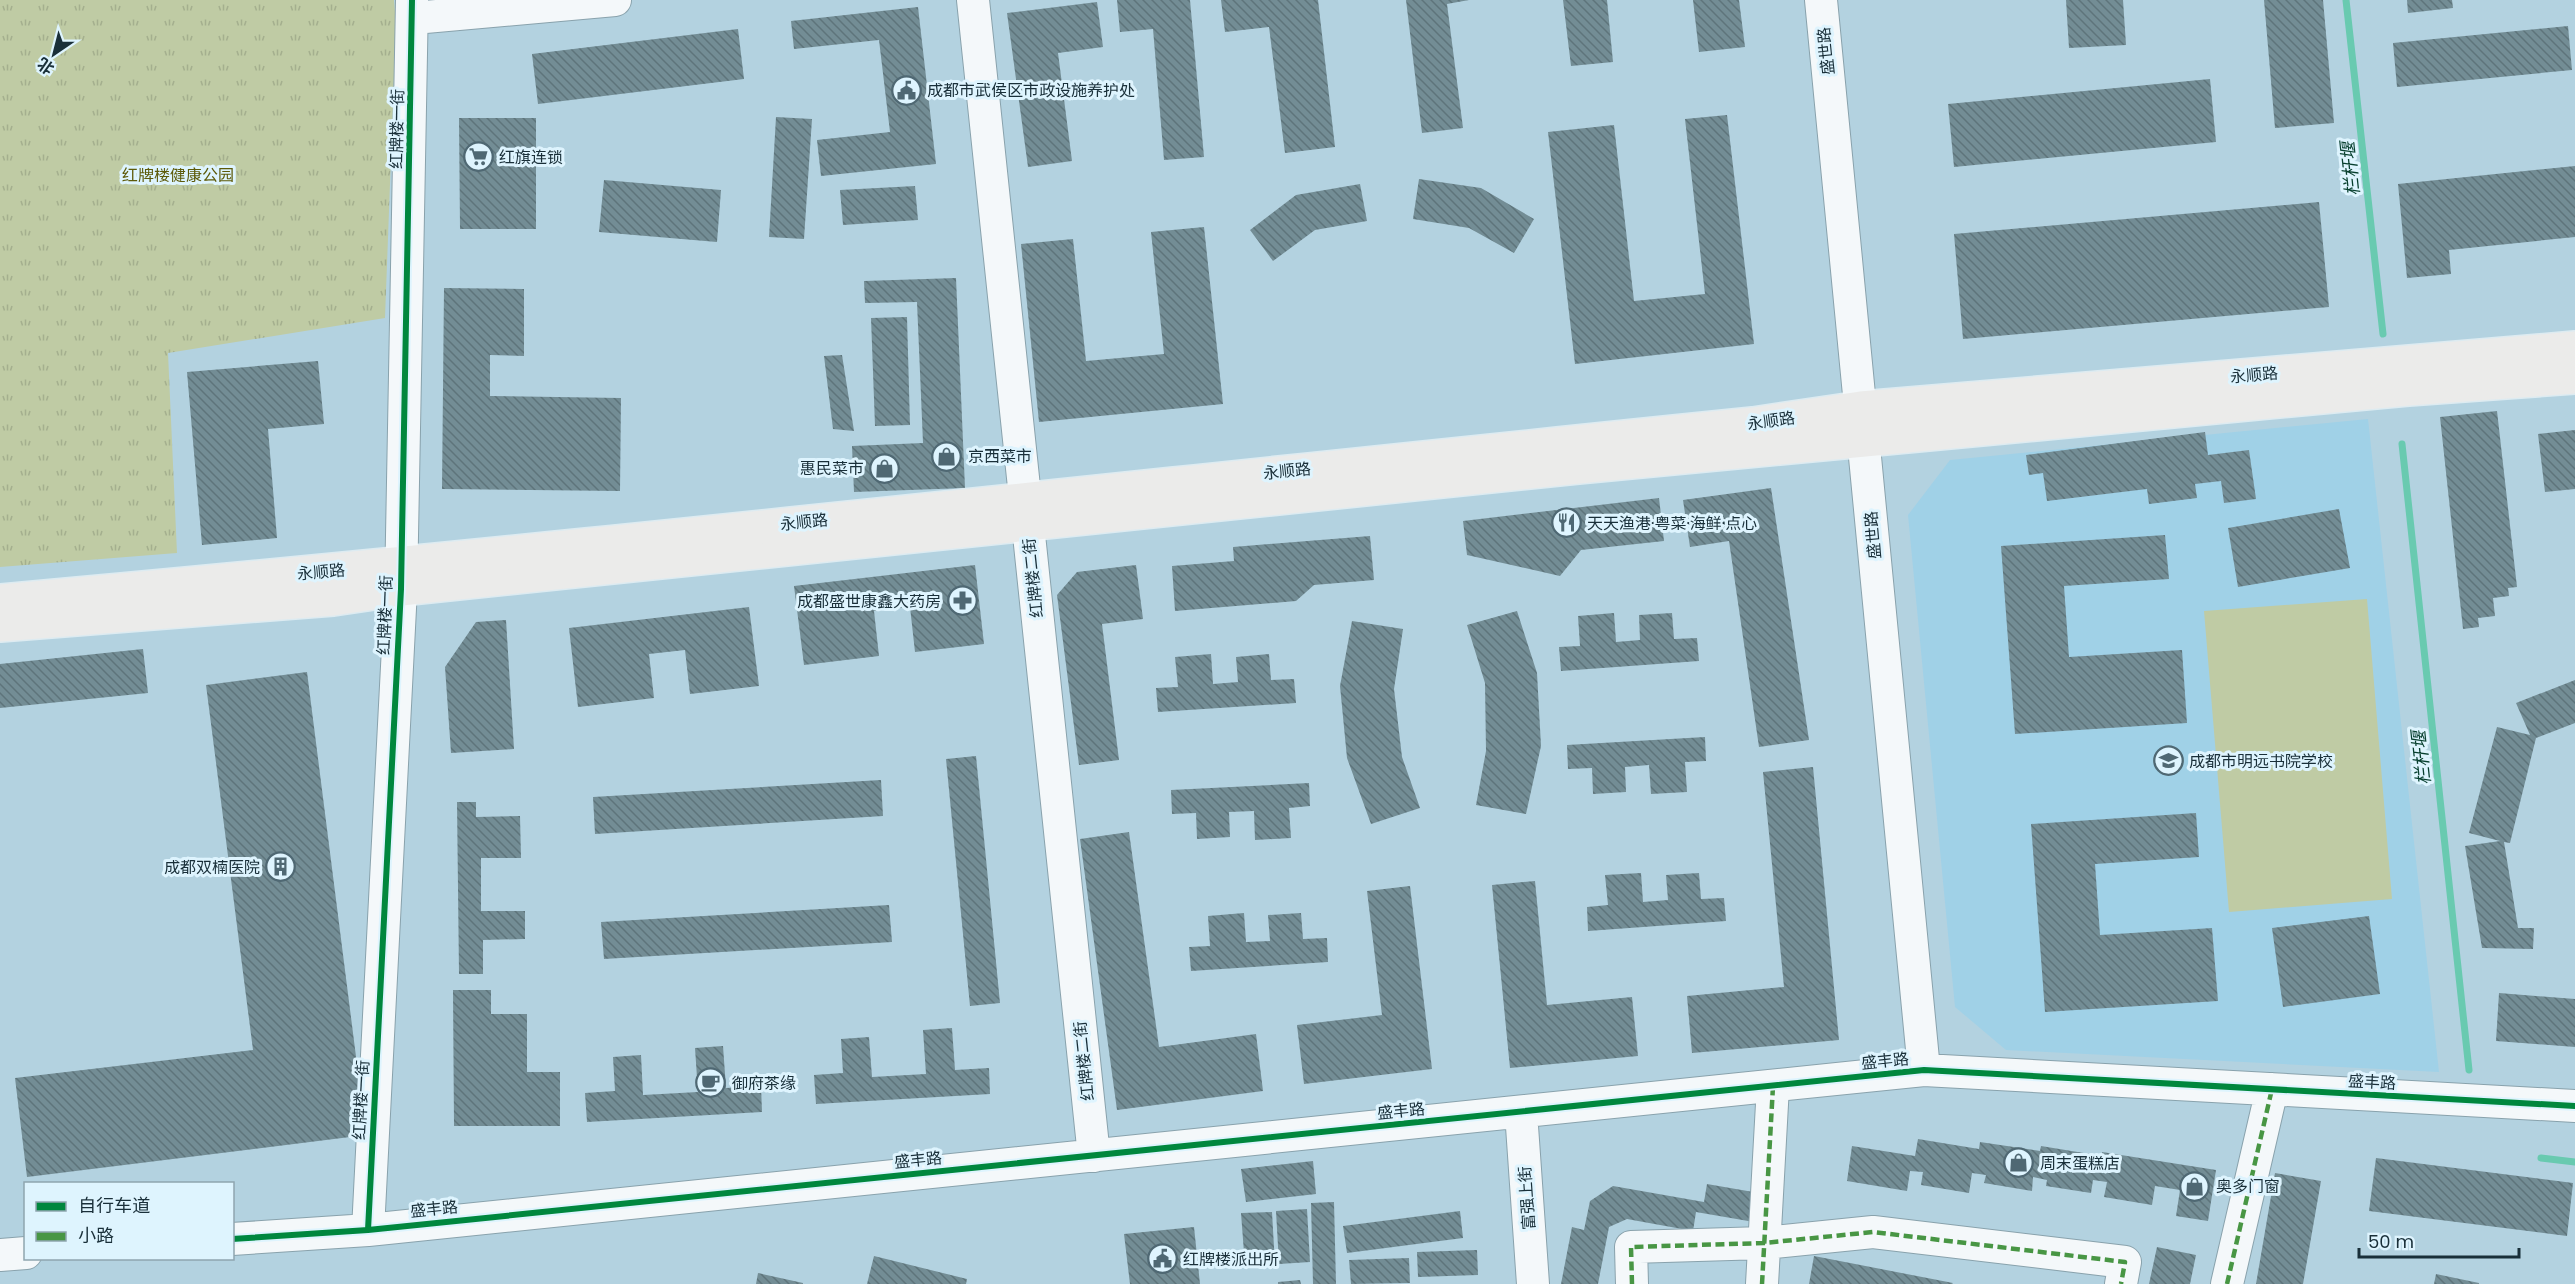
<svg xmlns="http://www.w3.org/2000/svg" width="2575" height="1284" font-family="Poppins,'Noto Sans SC',sans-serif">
  <defs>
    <pattern id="park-tufts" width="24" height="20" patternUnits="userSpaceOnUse" patternTransform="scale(1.5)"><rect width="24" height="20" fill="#bfcba4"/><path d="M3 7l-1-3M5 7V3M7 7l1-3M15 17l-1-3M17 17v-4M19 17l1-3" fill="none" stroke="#a4af8e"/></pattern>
    <pattern id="building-back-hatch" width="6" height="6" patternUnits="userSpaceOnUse" patternTransform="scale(1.5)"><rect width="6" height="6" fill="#738d95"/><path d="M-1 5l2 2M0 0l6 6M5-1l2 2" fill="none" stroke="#5e747b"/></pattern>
  </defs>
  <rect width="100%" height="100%" fill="#b3d2e0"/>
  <!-- built -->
  <path fill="#a0d1e7" d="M2368 419 2439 1072 2006 1050 1955 1007 1908 515 1950 460Z"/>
  <!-- park -->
  <path fill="url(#park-tufts)" d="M0 0H394L396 24 385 318 168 353 177 553 0 567Z"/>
  <!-- pitch -->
  <path fill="#bfcba4" d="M2367 599 2392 899 2229 912 2204 611Z"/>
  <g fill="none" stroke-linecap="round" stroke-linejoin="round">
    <!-- stream -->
    <path stroke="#69cab0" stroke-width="7" d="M2346 0 2383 334
      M2402 444 2469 1070
      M2541 1158 2575 1162"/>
  </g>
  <!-- building -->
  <path fill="url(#building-back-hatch)" d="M1117 0H1190L1204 157 1164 160 1153 29 1120 32Z
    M1221 0H1318L1335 147 1285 153 1269 27 1225 32Z
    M1406 0H1469L1447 4 1463 128 1422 133Z
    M1563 0H1607L1613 62 1571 66Z
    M1693 0H1739L1745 47 1699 52Z
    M2066 0H2123L2126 45 2069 48Z
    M2264 0H2323L2334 123 2275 128Z
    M2407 0H2452L2453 8 2408 13Z
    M1097 2 1103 47 1058 53 1072 161 1028 167 1007 13Z
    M918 7 936 164 821 176 817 140 890 132 879 40 794 49 791 21Z
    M2568 26 2572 70 2397 87 2393 43Z
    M738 29 744 79 538 104 532 54Z
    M2210 79 2216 142 1954 167 1948 104Z
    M1727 115 1754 344 1575 364 1548 132 1614 125 1634 301 1705 294 1685 119Z
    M776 117 812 119 804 239 769 237Z
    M459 118H536V229H460Z
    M2575 166V237L2449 250 2451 274 2407 278 2398 184Z
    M1419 179 1481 188 1534 219 1514 253 1469 228 1413 219Z
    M604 180 721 190 717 242 599 232Z
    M1360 184 1367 221 1315 230 1273 261 1250 230 1296 195Z
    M915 186 918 220 843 225 840 190Z
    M2319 202 2329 307 1963 339 1954 234Z
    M1204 227 1223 404 1039 422 1021 244 1073 239 1086 361 1164 354 1151 232Z
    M956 278 965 488 854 492 852 446 923 443 917 302 865 303 864 281Z
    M444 288 524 289V356L490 355V396L621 398 620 491 442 489Z
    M907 317 910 425 875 426 871 318Z
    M842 355 854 431 833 429 824 356Z
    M318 361 324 424 268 429 277 538 202 545 187 372Z
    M2497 411 2517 587 2508 588 2509 596 2493 598 2495 616 2478 618 2479 627 2463 629 2440 417Z
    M2575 430V489L2545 492 2538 434Z
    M2205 432 2208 455 2249 450 2256 499 2224 503 2221 481 2195 484 2197 498 2149 504 2147 489 2047 501 2043 473 2029 475 2026 455Z
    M1771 488 1809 740 1759 747 1729 541 1690 547 1683 500Z
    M1659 498 1664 541 1581 550 1560 576 1467 555 1463 521Z
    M2339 509 2350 568 2238 587 2228 528Z
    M2165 535 2169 579 2064 586 2069 657 2182 650 2187 723 2015 734 2001 546Z
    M1370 536 1374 580 1314 585 1296 601 1175 611 1172 566 1234 561 1233 547Z
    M975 565 984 644 915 652 910 607 874 611 879 656 804 665 794 586Z
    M1136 565 1143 619 1102 624 1119 760 1079 765 1057 595 1077 572Z
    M749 607 759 686 690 694 685 650 649 654 654 698 578 707 569 628Z
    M1517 611 1537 673 1541 746 1526 814 1476 805 1486 751 1485 683 1467 625Z
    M1614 613 1616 642 1640 640 1639 615 1672 613 1674 639 1697 638 1699 661 1561 671 1559 647 1580 646 1578 616Z
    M506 620 514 749 451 753 445 667 476 622Z
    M1352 621 1403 629 1394 689 1402 757 1420 808 1371 824 1347 758 1340 686Z
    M143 649 148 693 0 708V664Z
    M1211 654 1213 684 1238 682 1236 657 1269 654 1271 680 1294 679 1296 703 1158 712 1156 688 1178 687 1175 657Z
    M307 672 366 1135 27 1177 15 1078 253 1050 206 685Z
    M2575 680V723L2536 738 2510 843 2504 842 2518 928H2534L2533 949 2482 948 2465 846 2500 841 2469 833 2497 727 2530 735 2516 703Z
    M1705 737 1706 761 1685 762 1687 792 1651 794 1649 765 1625 767 1626 792 1593 794 1592 768 1568 769 1567 745Z
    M976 756 1000 1003 970 1006 946 759Z
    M1813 767 1839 1040 1692 1053 1687 996 1784 987 1763 772Z
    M881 780 883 816 595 834 593 797Z
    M1309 783 1310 806 1289 808 1291 838 1255 840 1254 811 1229 812 1230 837 1197 839 1196 813 1172 814 1171 790Z
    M457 802H476V817L520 816 521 858H481V911H525V939L483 940V974H459Z
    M2196 813 2199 857 2095 864 2100 935 2212 928 2218 1001 2045 1012 2031 824Z
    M1129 832 1159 1047 1256 1034 1263 1091 1117 1110 1080 839Z
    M1641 873 1643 902 1668 900 1666 875 1699 873 1701 899 1724 898 1726 921 1588 931 1587 907 1608 905 1605 875Z
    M1535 881 1547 1005 1632 997 1638 1056 1510 1068 1492 885Z
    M1410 886 1432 1069 1304 1084 1297 1025 1382 1015 1367 891Z
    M889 905 892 942 604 959 601 922Z
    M1244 913 1246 942 1270 941 1268 915 1301 913 1303 939 1327 938 1328 962 1191 971 1189 947 1210 946 1208 916Z
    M2369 916 2380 994 2283 1007 2272 928Z
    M453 990H491V1014H527V1072H560V1126H454Z
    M2499 993 2575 999V1047L2496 1041Z
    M952 1028 955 1070 989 1068 990 1094 816 1104 814 1075 843 1073 841 1039 869 1037 872 1077 926 1074 923 1030Z
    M723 1046 726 1088 761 1086 762 1112 587 1122 585 1093 615 1091 613 1057 641 1055 643 1095 698 1092 695 1048Z
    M1918 1139 1979 1149 1980 1142 2040 1151 2041 1146 2102 1156V1152L2216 1170 2208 1221 2176 1216 2180 1190 2155 1186 2152 1205 2104 1197 2107 1182 2093 1180 2091 1193 2046 1186 2047 1180 2033 1177 2032 1191 1984 1183 1986 1175 1972 1173 1969 1193 1921 1185 1923 1172 1910 1171 1907 1191 1847 1181 1852 1146 1915 1156Z
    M2376 1158 2573 1183 2567 1236 2369 1211Z
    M1313 1161 1316 1194 1246 1202 1241 1169Z
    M2275 1173 2321 1181 2303 1284H2256Z
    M1707 1184 1759 1193 1754 1222 1696 1212 1693 1231 1627 1219 1609 1227 1598 1284H1561L1572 1227 1584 1230 1590 1201 1613 1186 1704 1202Z
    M1334 1202 1336 1284H1313L1311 1203Z
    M1307 1209 1310 1262 1279 1264 1276 1211Z
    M1460 1211 1463 1238 1347 1253 1343 1226Z
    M1272 1212 1275 1265 1245 1266 1241 1213Z
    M1194 1227 1200 1284H1130L1124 1234Z
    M2157 1247 2196 1255 2190 1284H2149Z
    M1477 1250 1478 1275 1418 1277 1417 1252Z
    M874 1256 967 1279 966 1284H867Z
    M1814 1256 1953 1283 1952 1284H1809Z
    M1409 1258 1410 1283 1351 1284 1349 1260Z
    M758 1273 803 1283V1284H756Z
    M2436 1274 2479 1283V1284H2434Z
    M1300 1280 1301 1284H1278V1282Z"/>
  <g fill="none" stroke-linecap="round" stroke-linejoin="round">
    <defs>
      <path id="minor" d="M973 0 1094 1156
        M1821 0 1924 1070
        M414 18 615 0
        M1521 1112 1533 1284
        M368 1230 401 589 412 0
        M232 1239 368 1230 1924 1070 2575 1106
        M0 1255 26 1253
        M1632 1284 1631 1247 1764 1243 1873 1232 2125 1262 2121 1284
        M1762 1284 1773 1086
        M2227 1284 2272 1089"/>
      <path id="major" d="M0 601C585 549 1169 483 1753 424L1861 408 2575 348
        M0 625 333 599 401 589 1578 467 2408 389 2575 377"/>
    </defs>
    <!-- minor casing -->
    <use href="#minor" stroke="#89a2ac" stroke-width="34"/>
    <!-- major casing -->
    <use href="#major" stroke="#ddebf1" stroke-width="36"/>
    <!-- minor -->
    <use href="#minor" stroke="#f4f8fa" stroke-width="32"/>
    <!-- major -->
    <use href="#major" stroke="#ebebea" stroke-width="33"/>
    <!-- quiet -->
    <path stroke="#489644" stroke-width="4.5" stroke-dasharray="9 4.5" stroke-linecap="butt" d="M1632 1284 1631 1247 1764 1243 1873 1232 2125 1262 2121 1284
      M1762 1284 1773 1086
      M2227 1284 2272 1089"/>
    <defs>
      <path id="cycleway" d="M368 1230 401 589 412 0
        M232 1239 368 1230 1924 1070 2575 1106"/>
    </defs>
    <!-- cycleway casing -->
    <use href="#cycleway" stroke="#def4fe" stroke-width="10"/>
    <!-- cycleway -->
    <use href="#cycleway" stroke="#00873e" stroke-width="6"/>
  </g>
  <!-- icons -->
  <defs>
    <symbol id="civic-ring" viewBox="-11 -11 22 22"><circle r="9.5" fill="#def4fe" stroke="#4f6873" stroke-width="1.5"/><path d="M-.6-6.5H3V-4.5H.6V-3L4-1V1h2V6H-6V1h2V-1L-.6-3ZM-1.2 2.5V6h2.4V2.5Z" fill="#4f6873"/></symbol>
    <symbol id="supermarket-ring" viewBox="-11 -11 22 22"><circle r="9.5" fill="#def4fe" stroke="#4f6873" stroke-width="1.5"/><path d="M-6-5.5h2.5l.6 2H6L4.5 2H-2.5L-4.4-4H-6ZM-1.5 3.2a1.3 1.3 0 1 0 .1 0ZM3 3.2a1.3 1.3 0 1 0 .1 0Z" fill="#4f6873"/></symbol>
    <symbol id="shop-ring" viewBox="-11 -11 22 22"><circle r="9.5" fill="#def4fe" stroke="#4f6873" stroke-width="1.5"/><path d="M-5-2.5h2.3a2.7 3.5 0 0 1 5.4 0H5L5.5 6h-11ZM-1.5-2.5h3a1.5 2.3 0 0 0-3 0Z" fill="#4f6873"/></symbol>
    <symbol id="restaurant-ring" viewBox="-11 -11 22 22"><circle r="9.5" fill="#def4fe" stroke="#4f6873" stroke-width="1.5"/><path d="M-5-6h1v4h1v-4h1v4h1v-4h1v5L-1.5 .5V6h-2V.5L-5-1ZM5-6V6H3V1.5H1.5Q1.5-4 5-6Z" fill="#4f6873"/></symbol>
    <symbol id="pharmacy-ring" viewBox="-11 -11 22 22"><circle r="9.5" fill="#def4fe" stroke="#4f6873" stroke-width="1.5"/><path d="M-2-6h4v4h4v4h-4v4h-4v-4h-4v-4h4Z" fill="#4f6873"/></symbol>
    <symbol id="school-ring" viewBox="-11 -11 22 22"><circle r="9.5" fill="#def4fe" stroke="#4f6873" stroke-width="1.5"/><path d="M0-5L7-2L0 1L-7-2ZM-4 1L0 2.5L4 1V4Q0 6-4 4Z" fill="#4f6873"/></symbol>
    <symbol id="building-ring" viewBox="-11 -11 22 22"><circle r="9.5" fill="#def4fe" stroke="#4f6873" stroke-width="1.5"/><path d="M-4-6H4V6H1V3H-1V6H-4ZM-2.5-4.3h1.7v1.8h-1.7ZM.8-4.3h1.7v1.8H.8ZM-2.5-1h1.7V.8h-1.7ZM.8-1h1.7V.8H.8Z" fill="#4f6873"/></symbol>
    <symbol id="cafe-ring" viewBox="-11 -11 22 22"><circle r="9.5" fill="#def4fe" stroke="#4f6873" stroke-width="1.5"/><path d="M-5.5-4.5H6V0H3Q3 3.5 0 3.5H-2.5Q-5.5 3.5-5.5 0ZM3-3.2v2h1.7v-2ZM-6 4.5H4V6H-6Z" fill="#4f6873"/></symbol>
  </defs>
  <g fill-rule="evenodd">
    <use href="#civic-ring" x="890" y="74" width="33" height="33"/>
    <use href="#supermarket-ring" x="462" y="140" width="33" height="33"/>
    <use href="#shop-ring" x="930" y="440" width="33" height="33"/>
    <use href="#shop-ring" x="868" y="452" width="33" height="33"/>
    <use href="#restaurant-ring" x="1550" y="506" width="33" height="33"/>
    <use href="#pharmacy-ring" x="946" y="584" width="33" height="33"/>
    <use href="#school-ring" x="2152" y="744" width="33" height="33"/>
    <use href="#building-ring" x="264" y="850" width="33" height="33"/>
    <use href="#cafe-ring" x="694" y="1066" width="33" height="33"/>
    <use href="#shop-ring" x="2002" y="1146" width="33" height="33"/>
    <use href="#shop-ring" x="2178" y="1170" width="33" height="33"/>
    <use href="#civic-ring" x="1146" y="1242" width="33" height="33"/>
  </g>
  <g text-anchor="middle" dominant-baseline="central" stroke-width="6" stroke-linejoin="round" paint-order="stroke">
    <!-- street labels -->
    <g font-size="16" fill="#192f39" stroke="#def4fe">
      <text transform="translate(1826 51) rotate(-96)">盛世路</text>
      <text transform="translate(397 129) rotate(-89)">红牌楼一街</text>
      <text transform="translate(2254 375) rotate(-5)">永顺路</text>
      <text transform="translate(1771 421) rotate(-8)">永顺路</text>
      <text transform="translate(1287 471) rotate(-6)">永顺路</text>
      <text transform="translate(804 522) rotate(-6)">永顺路</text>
      <text transform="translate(1873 535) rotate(-95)">盛世路</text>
      <text transform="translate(321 572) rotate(-5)">永顺路</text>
      <text transform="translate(1033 578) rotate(-96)">红牌楼二街</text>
      <text transform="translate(385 615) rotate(-88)">红牌楼一街</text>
      <text transform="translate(1084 1061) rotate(-96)">红牌楼二街</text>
      <text transform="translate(1885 1061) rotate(-6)">盛丰路</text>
      <text transform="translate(2372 1082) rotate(3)">盛丰路</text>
      <text transform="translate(361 1100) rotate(-87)">红牌楼一街</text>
      <text transform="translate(1401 1111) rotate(-6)">盛丰路</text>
      <text transform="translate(918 1160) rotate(-6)">盛丰路</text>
      <text transform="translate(1527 1198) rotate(-94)">富强上街</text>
      <text transform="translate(434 1209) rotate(-6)">盛丰路</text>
    </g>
    <!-- poi labels -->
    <g font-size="16" fill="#192f39" stroke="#def4fe" text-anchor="start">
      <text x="927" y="90">成都市武侯区市政设施养护处</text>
      <text x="499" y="157">红旗连锁</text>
      <text x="968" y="456">京西菜市</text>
      <text x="864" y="468" text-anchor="end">惠民菜市</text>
      <text x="1587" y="523">天天渔港·粤菜·海鲜·点心</text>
      <text x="941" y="601" text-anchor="end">成都盛世康鑫大药房</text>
      <text x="2189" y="761">成都市明远书院学校</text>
      <text x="260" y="867" text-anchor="end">成都双楠医院</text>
      <text x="732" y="1083">御府茶缘</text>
      <text x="2040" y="1163">周末蛋糕店</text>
      <text x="2216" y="1186">奥多门窗</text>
      <text x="1183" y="1259">红牌楼派出所</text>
    </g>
    <!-- park labels -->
    <g font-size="16" fill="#5d5a09" stroke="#def4fe">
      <text x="178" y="175">红牌楼健康公园</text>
    </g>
    <!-- water labels -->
    <g font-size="18" font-style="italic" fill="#073f2e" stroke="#def4fe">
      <text transform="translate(2350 169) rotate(-96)">栏杆堰</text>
      <text transform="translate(2421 758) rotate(-96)">栏杆堰</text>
    </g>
  </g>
  <!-- legend -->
  <rect x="24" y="1182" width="210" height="78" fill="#def4fe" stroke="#8fa5af" stroke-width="1.5"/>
  <rect x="36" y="1202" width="30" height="9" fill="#00873e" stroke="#8fa5af" stroke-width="1.5"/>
  <text x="78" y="1212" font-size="18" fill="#192f39">自行车道</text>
  <rect x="36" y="1232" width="30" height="9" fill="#489644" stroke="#8fa5af" stroke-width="1.5"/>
  <text x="78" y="1242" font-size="18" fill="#192f39">小路</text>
  <!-- north arrow -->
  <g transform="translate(54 54) rotate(215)" stroke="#def4fe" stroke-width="4.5" paint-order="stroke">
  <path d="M0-4.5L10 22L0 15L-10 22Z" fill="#192f39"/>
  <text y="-9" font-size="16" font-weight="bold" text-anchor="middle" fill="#192f39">北</text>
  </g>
  <!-- scale -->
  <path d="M2359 1248v9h160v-9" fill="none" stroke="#192f39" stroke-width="3"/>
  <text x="2368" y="1248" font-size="18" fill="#192f39" stroke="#def4fe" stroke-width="4.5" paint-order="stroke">50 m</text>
</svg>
